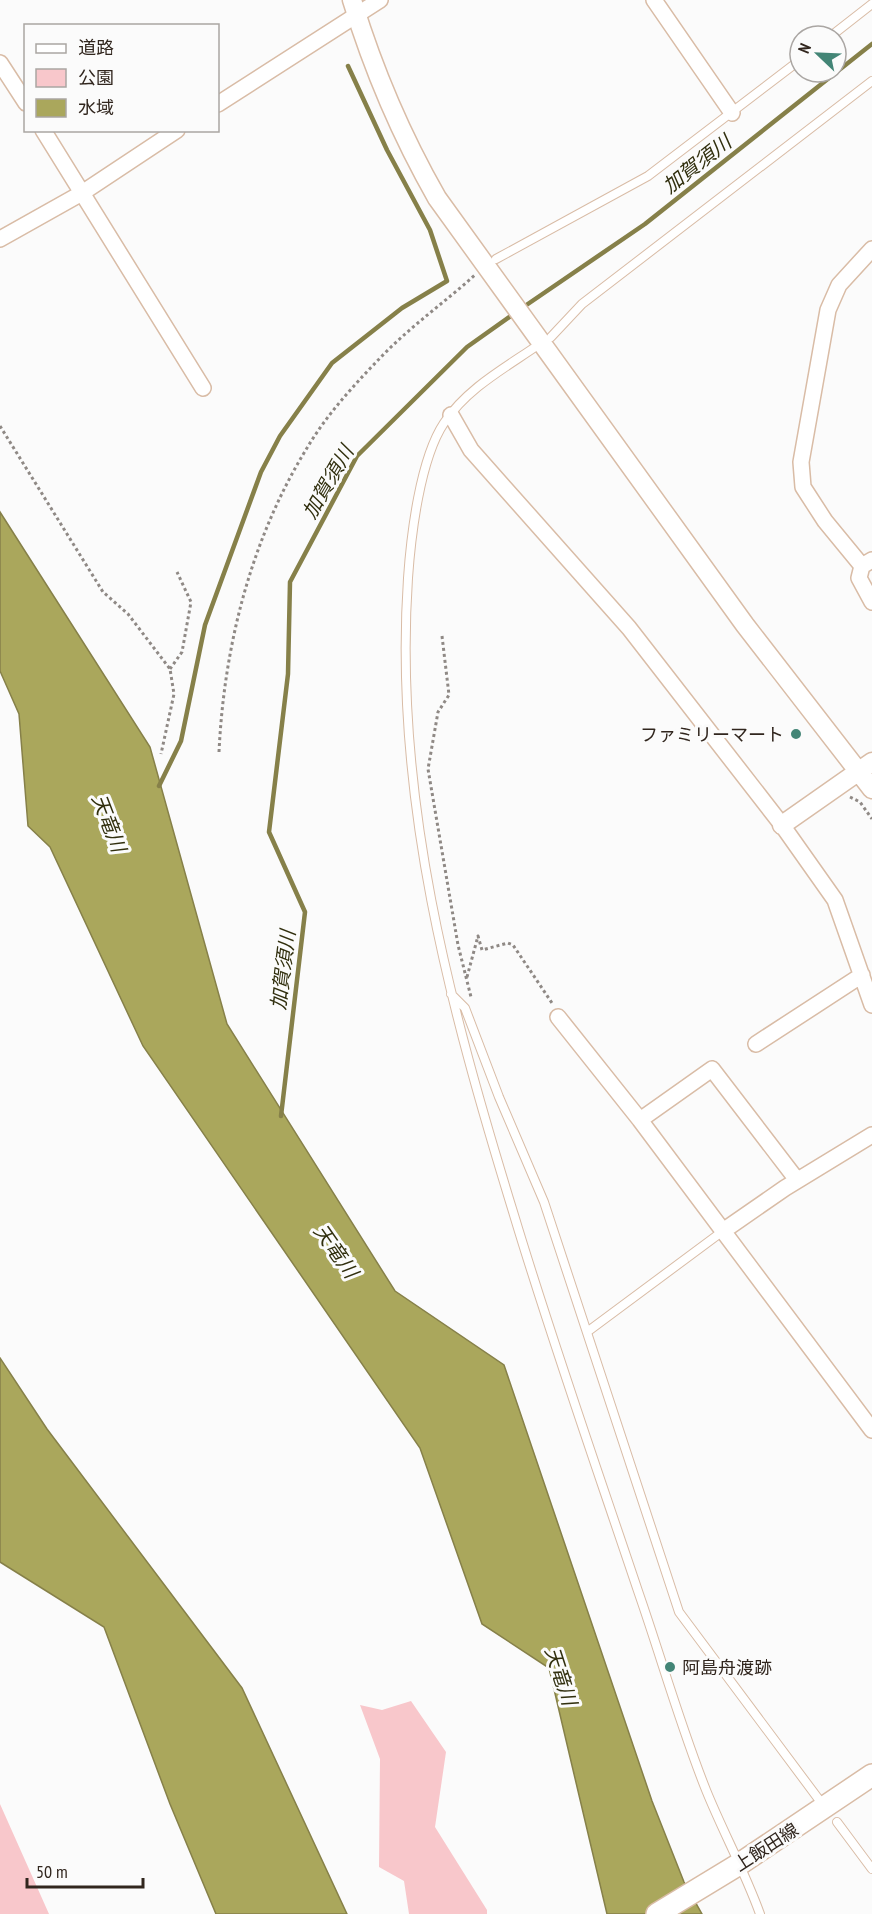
<svg xmlns="http://www.w3.org/2000/svg" width="872" height="1914" font-family="'PT Sans Narrow','Noto Sans JP',sans-serif">
  <rect width="100%" height="100%" fill="#fbfbfb"/>
  <!-- green -->
  <path fill="#f8c7cb" d="M411 1701 446 1752 435 1827 487 1910V1914H409L404 1881 379 1867 380 1759 360 1705 382 1710Z
    M0 1804 49 1914H0Z"/>
  <!-- water -->
  <path fill="#aaa75c" stroke="#868049" stroke-width="1.5" d="M0 512 150 747 227 1024 395 1291 504 1365 652 1801 684 1882 702 1914H607L549 1668 482 1624 420 1448 143 1046 50 847 28 826 19 714 0 671Z
    M0 1358 47 1429 242 1688 347 1914H216L170 1804 104 1627 0 1562Z"/>
  <g fill="none" stroke-linecap="round" stroke-linejoin="round">
    <!-- stream -->
    <path stroke="#868049" stroke-width="4.5" d="M522 308 645 224 872 44
      M159 786 181 741 205 625 261 472 280 436 332 363 402 308 447 281 430 230 387 150 348 66
      M281 1116 305 912 269 832 288 674 290 582 357 456 467 347 515 313"/>
    <defs>
      <path id="service" d="M831 36 872 4
        M496 259 648 176 800 60
        M551 337 582 304 872 81
        M541 343C507 367 468 387 444 423 420 459 411 535 408 578 393 797 450 1007 514 1215 552 1341 596 1466 638 1591 661 1657 680 1725 706 1790 723 1832 745 1872 760 1914
        M451 994 465 1008 499 1097 544 1202 679 1612 820 1801
        M587 1332 723 1231
        M837 1822 872 1869"/>
      <path id="minor" d="M654 0 732 113
        M0 63 26 103
        M218 104 380 0
        M43 130 203 388
        M0 239 82 193 177 130
        M451 415 471 450 629 628 782 825 835 900 872 1005
        M872 560 862 566 859 578 872 602
        M862 566 825 521 803 487 801 462 828 310 839 285 872 249
        M558 1017 640 1120 872 1430
        M756 1044 862 975
        M640 1120 712 1069 797 1180
        M723 1231 785 1188 872 1135"/>
      <path id="tertiary" d="M352 0C373 69 401 135 437 198L745 625 872 789
        M782 825 872 762"/>
      <path id="secondary" d="M657 1914 741 1863 872 1775"/>
    </defs>
    <!-- service casing -->
    <use href="#service" stroke="#d9bca6" stroke-width="10"/>
    <!-- minor casing -->
    <use href="#minor" stroke="#d9bca6" stroke-width="18"/>
    <!-- tertiary casing -->
    <use href="#tertiary" stroke="#d9bca6" stroke-width="21"/>
    <!-- secondary casing -->
    <use href="#secondary" stroke="#d9bca6" stroke-width="24"/>
    <!-- path -->
    <path stroke="#8f8985" stroke-width="3" stroke-dasharray="3 3" stroke-linecap="butt" d="M0 426 103 592 128 614 170 669 174 694 161 754
      M442 636 449 695 438 712 428 769 458 945 471 997
      M170 669 182 652 191 602 177 572
      M219 752C224 646 251 539 307 448 327 414 355 384 382 356 411 326 445 302 475 275
      M850 797 860 802 872 819
      M467 977 478 936 482 950 508 943 513 945 552 1003"/>
    <!-- service -->
    <use href="#service" stroke="#fff" stroke-width="8"/>
    <!-- minor -->
    <use href="#minor" stroke="#fff" stroke-width="15"/>
    <!-- tertiary -->
    <use href="#tertiary" stroke="#fff" stroke-width="18"/>
    <!-- secondary -->
    <use href="#secondary" stroke="#fff" stroke-width="21"/>
  </g>
  <!-- markers -->
  <g fill="#438576" stroke="#fbfbfb" stroke-width="2">
    <circle cx="796" cy="734" r="6"/>
    <circle cx="670" cy="1667" r="6"/>
  </g>
  <g text-anchor="middle" dominant-baseline="central" stroke-width="6" stroke-linejoin="round" paint-order="stroke">
    <!-- poi labels -->
    <g font-size="18" fill="#31261e" stroke="#fbfbfb" text-anchor="end">
      <text x="784" y="734">ファミリーマート</text>
      <text x="682" y="1667" text-anchor="start">阿島舟渡跡</text>
    </g>
    <!-- street labels -->
    <g font-size="18" fill="#31261e" stroke="#fbfbfb">
      <text transform="translate(766 1847) rotate(-33)">上飯田線</text>
    </g>
    <!-- water labels -->
    <g font-size="20" font-style="italic" fill="#312f0e" stroke="#fbfbfb">
      <text transform="translate(697 164) rotate(-38)">加賀須川</text>
      <text transform="translate(328 482) rotate(-60)">加賀須川</text>
      <text transform="translate(109 823) rotate(69)">天竜川</text>
      <text transform="translate(283 970) rotate(-83)">加賀須川</text>
      <text transform="translate(336 1251) rotate(55)">天竜川</text>
      <text transform="translate(561 1676) rotate(72)">天竜川</text>
    </g>
  </g>
  <!-- legend -->
  <rect x="24" y="24" width="195" height="108" fill="#fbfbfb" stroke="#aaa6a3" stroke-width="1.5"/>
  <rect x="36" y="44" width="30" height="9" fill="#ffffff" stroke="#aaa6a3" stroke-width="1.5"/>
  <text x="78" y="54" font-size="18" fill="#31261e">道路</text>
  <rect x="36" y="69" width="30" height="18" fill="#f8c7cb" stroke="#aaa6a3" stroke-width="1.5"/>
  <text x="78" y="84" font-size="18" fill="#31261e">公園</text>
  <rect x="36" y="99" width="30" height="18" fill="#aaa75c" stroke="#aaa6a3" stroke-width="1.5"/>
  <text x="78" y="114" font-size="18" fill="#31261e">水域</text>
  <!-- north arrow -->
  <g transform="translate(818 54) rotate(293)"><circle r="28" fill="#fbfbfb" stroke="#aaa6a3" stroke-width="1.5"/>
  <path d="M0-4.5L10 22L0 15L-10 22Z" fill="#438576"/>
  <text y="-9" font-size="16" font-weight="bold" text-anchor="middle" fill="#31261e">N</text>
  </g>
  <!-- scale -->
  <path d="M27 1878v9h116v-9" fill="none" stroke="#31261e" stroke-width="3"/>
  <text x="36" y="1878" font-size="18" fill="#31261e" stroke="#fbfbfb" stroke-width="4.5" paint-order="stroke">50 m</text>
</svg>
